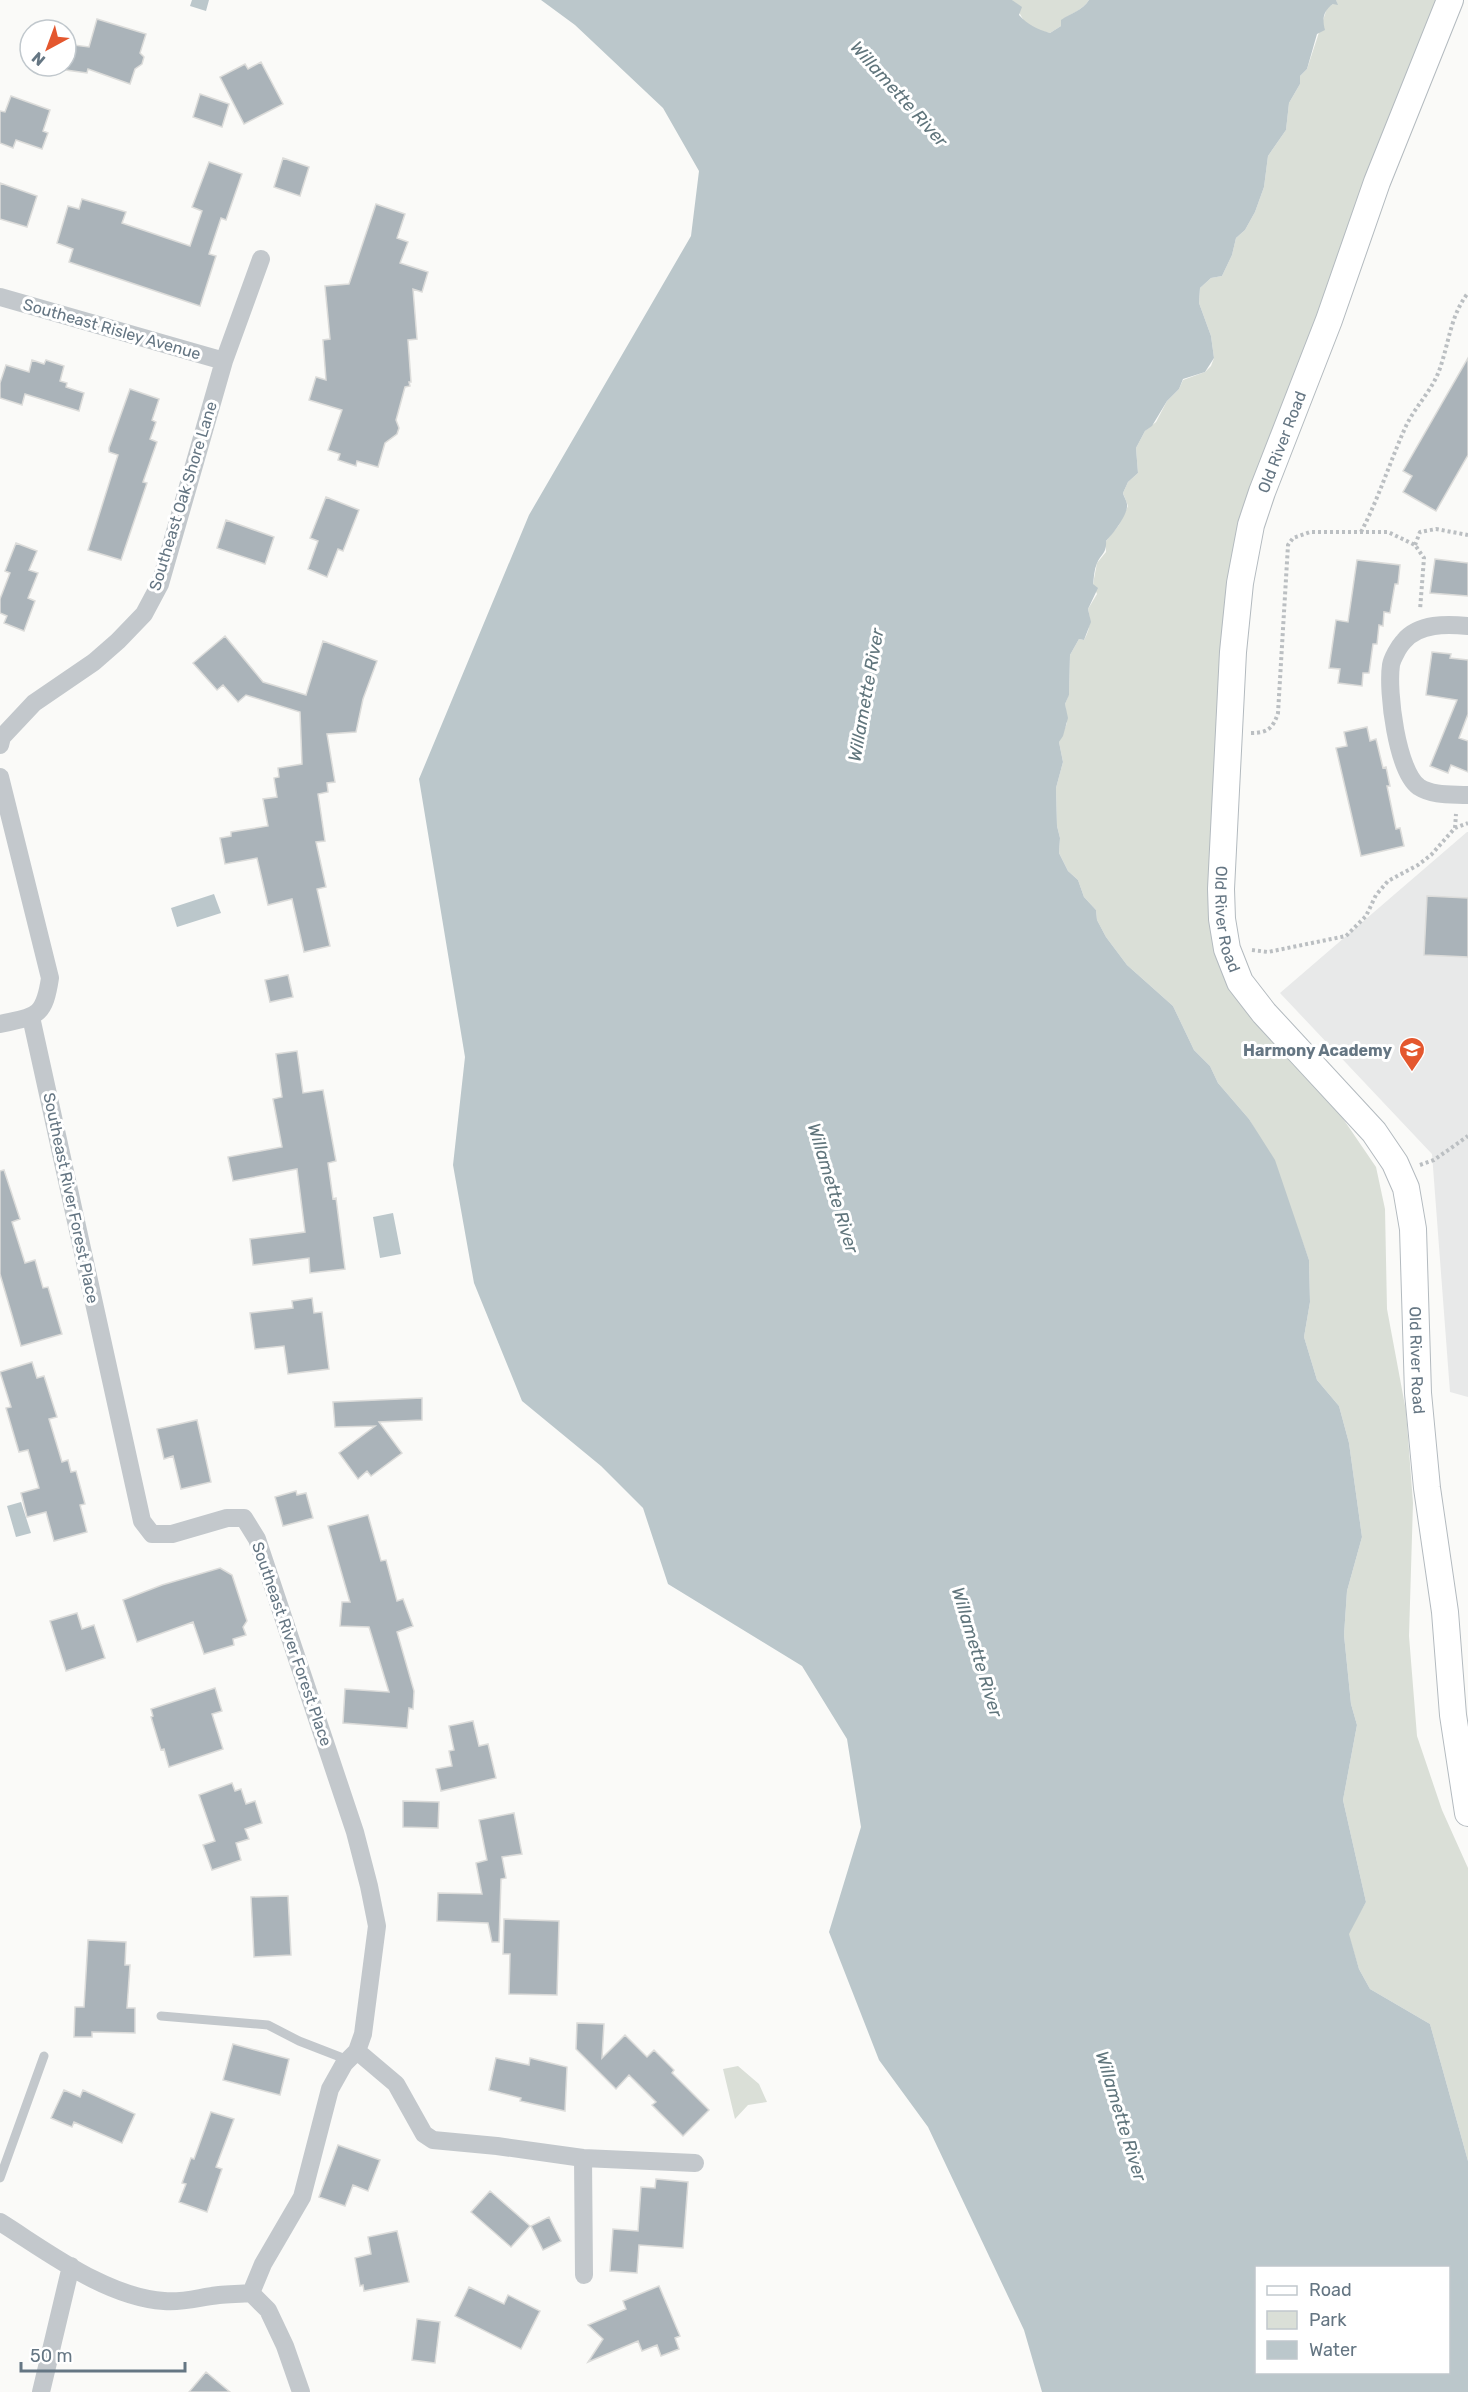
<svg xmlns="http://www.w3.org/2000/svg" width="1468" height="2392" font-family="Rubik,sans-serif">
  <rect width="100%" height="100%" fill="#fafaf8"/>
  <!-- built -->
  <path fill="#e8e9e9" d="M1467 832H1468V1397L1450 1392 1432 1154 1280 993Z"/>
  <!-- green -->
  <path fill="#dadfd7" d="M1012 0H1089C1082 11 1071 13 1061 21V26L1050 33 1036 30 1024 21Z
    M1336 0H1440L1243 534 1211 925 1376 1167 1385 1209 1387 1309 1406 1411 1413 1503 1409 1636 1417 1736 1442 1810 1468 1868V2161L1430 2024 1370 1989 1359 1969 1348 1933 1366 1902 1343 1800 1357 1725 1351 1704 1344 1635 1347 1591 1362 1537 1349 1443 1339 1406 1317 1380 1304 1337 1310 1302 1309 1260 1284 1191 1260 1138 1249 1119 1218 1083 1210 1066 1194 1050 1173 1006 1127 965 1106 937 1097 920 1096 910 1084 897 1078 880 1068 871 1059 853 1060 838 1057 826 1056 788 1063 762 1059 742 1067 723 1065 704 1069 694 1070 655 1079 639 1084 640C1090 629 1091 621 1088 609L1097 594 1093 584 1097 563 1106 552V541L1119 525 1128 506 1123 493 1128 482 1138 473 1136 448 1145 431 1156 422 1167 401 1179 389 1183 380 1205 372 1211 366 1214 358 1211 336 1199 303 1200 288 1211 278 1222 276 1232 255 1236 238 1245 230 1255 212 1264 187 1268 156 1286 130 1289 103 1300 84V76L1307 69 1327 8 1333 4H1337Z
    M738 2066 759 2084 767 2102 748 2105 735 2119 723 2069Z"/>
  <!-- water -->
  <path fill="#bbc7cb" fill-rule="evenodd" d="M192 0H209L206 11 190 6Z
    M541 0H1012L1022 7 1019 15C1028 25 1037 29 1050 33L1061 26V20C1071 13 1082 11 1089 0H1336L1338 5 1333 4C1323 11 1322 19 1325 30L1317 34 1307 69 1300 76V84L1289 103 1286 130 1268 156 1264 187 1255 212 1245 230 1236 238 1232 255 1222 276 1211 278 1200 288 1199 303 1211 336 1214 358 1205 372 1183 379 1179 389 1167 401 1152 426 1145 431 1136 448 1138 473 1128 482 1123 493C1124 497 1128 503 1127 507 1126 517 1113 534 1106 541 1107 553 1101 554 1097 563 1094 570 1094 577 1093 584L1098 588 1088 609 1091 622 1084 640 1079 639 1070 655 1069 695 1065 704 1068 718 1063 736 1059 742 1063 762 1056 788 1057 826 1060 838 1059 853 1068 871 1078 880 1084 897 1096 910 1097 920 1106 937 1127 965 1173 1006 1194 1050 1210 1066 1218 1083 1249 1119 1275 1160 1309 1260 1310 1302 1304 1337 1317 1380 1339 1406 1349 1443 1362 1537 1347 1591 1344 1635 1351 1704 1357 1725 1343 1800 1366 1902 1349 1934 1359 1969 1370 1989 1430 2024 1468 2161V2392H1042L1024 2330 928 2127 879 2060 829 1932 861 1827 847 1739 802 1666 668 1584 643 1508 601 1466 522 1401 474 1283 453 1165 465 1057 419 779 529 515 691 236 699 171 663 108 575 25ZM1256 2268H1448V2372H1256Z
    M214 894 221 913 177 927 171 908Z
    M393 1213 401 1254 380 1258 373 1217Z
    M21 1502 31 1533 16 1537 7 1506Z"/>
  <!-- building -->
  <path fill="#aab3b9" stroke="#dcdcda" stroke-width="1.5" d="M97 19 146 34 140 53 144 57 142 64 135 69 130 84 88 69 87 73 66 70V44L89 47Z
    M261 62 283 104 244 124 220 77 245 64 248 69Z
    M200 94 229 104 222 127 193 117Z
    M11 96 50 110 43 131 48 133 42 149 16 140 13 148 0 143V111L5 112Z
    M283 158 309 167 300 196 274 187Z
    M209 162 242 174 226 220 221 218 209 254 216 256 200 306 69 262 73 249 57 243 68 206 79 209 82 199 126 212 122 223 190 246 202 211 192 207Z
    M0 183 37 196 27 227 0 219Z
    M376 204 405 214 397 238 408 242 400 263 428 272 422 292 413 289 417 339 408 340 411 382H409L410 386 405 387 396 420 399 428 397 434 385 443 378 467 357 461 356 466 338 460 340 454 328 450 342 410 309 400 316 377 326 380 323 340 330 339 325 286 349 284Z
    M1468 358V455L1436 511 1403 492 1412 476 1403 471Z
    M32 360 44 364 46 360 64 366 60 381 67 383 66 387 84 393 79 411 25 394 22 405 0 398V383L6 365 29 372Z
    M130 389 159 399 152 420 156 422 150 439 157 442 143 482 147 483 121 560 88 550 118 455 109 452V448Z
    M326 497 359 510 343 551 338 549 327 577 308 569 318 541 310 538Z
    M226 520 274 537 265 564 217 548Z
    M16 543 37 551 29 570 38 573 28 598 35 601 24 631 4 623 7 616 0 613V599L10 573 5 571Z
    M1435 559 1468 563V596L1430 593Z
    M1357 560 1400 565 1398 584H1395L1390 613 1384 612 1383 626 1379 625 1377 644H1373L1369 673H1363L1362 686 1338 683 1340 669 1329 668 1336 620 1348 622Z
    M225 636 263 682 306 695 323 641 377 661 363 699 356 732 327 734 335 782 327 783 328 792 318 794 325 841 316 842 326 887 317 889 330 946 304 952 292 899 268 905 257 858 225 864 220 838 231 836V832L268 826 263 799 277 797 274 778 279 777 278 768 302 764 300 712 246 695 238 702 223 685 217 690 193 663Z
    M1432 652 1451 654 1450 658 1468 660V714L1459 738 1468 741V772L1451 765 1448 773 1430 766 1457 700 1426 695Z
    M1367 727 1370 741 1376 739 1383 768 1386 767 1390 786H1387L1396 829 1400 828 1404 846 1361 856 1336 748 1347 746 1344 732Z
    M1427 896 1468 898V957L1424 955Z
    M288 975 293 997 270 1002 265 980Z
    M297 1051 303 1093 323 1090 336 1161 328 1163 333 1199 336 1198 345 1269 310 1273 309 1258 253 1265 250 1239 305 1232 297 1169 233 1181 228 1157 282 1147 273 1099 282 1097 276 1054Z
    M4 1170 20 1219 12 1222 25 1263 35 1260 43 1288 48 1287 62 1334 21 1346 0 1274V1171Z
    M312 1298 314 1313 322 1312 329 1369 288 1374 284 1346 255 1349 250 1313 293 1308 292 1301Z
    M32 1362 37 1378 44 1376 57 1417 49 1419 62 1462 68 1460 71 1472 76 1471 85 1504 80 1505 87 1532 54 1541 46 1512 27 1517 21 1493 39 1488 28 1450 19 1452 6 1408 11 1407 0 1372Z
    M422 1398V1420L379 1422 402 1453 371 1476 367 1471 358 1479 339 1453 375 1426 335 1427 333 1402Z
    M197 1420 211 1482 181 1489 173 1456 164 1459 157 1429Z
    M296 1491 297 1495 306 1493 313 1518 283 1526 275 1497Z
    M368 1515 381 1561 386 1560 397 1601 403 1599 413 1626 397 1632 414 1691 413 1709 409 1708 407 1728 343 1723 345 1689 389 1692 369 1627 340 1626 342 1602H350L328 1526Z
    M220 1568 232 1575 247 1621 243 1627 246 1635 233 1639 234 1645 204 1654 193 1622 137 1642 123 1600 162 1585Z
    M77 1613 82 1629 94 1625 105 1658 66 1671 50 1621Z
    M215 1688 222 1711 212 1714 223 1749 169 1767 164 1749 161 1750 151 1717 153 1716 151 1709Z
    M473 1721 479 1746 488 1744 496 1778 441 1791 436 1769 452 1766 449 1751 454 1750 449 1726Z
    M232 1783 235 1791 241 1789 246 1804 255 1801 262 1823 245 1829 249 1839 236 1843 241 1860 212 1870 203 1845 215 1841 199 1795Z
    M403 1801 439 1802 438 1828 403 1827Z
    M514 1813 522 1854 502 1857 506 1878 501 1879 499 1942H492L488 1923 437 1921 438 1893 482 1894 476 1863 487 1860 479 1820Z
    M288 1896 291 1955 254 1957 251 1897Z
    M504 1919 559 1921 557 1995 509 1994 510 1954H503Z
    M88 1940 126 1942 125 1965H130L127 2008H135V2033L92 2032V2037H74L75 2007H84Z
    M577 2023 604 2024 602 2058 625 2035 647 2057 654 2050 674 2070 672 2073 709 2110 683 2136 652 2105 656 2102 629 2075 616 2089 576 2049Z
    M233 2044 289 2059 280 2095 223 2080Z
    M496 2058 529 2065 530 2058 567 2067 565 2111 520 2101 521 2098 489 2090Z
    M64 2090 80 2097 83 2090 135 2114 122 2143 74 2122 72 2127 51 2118Z
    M211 2112 234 2119 216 2167 222 2169 207 2212 179 2202 186 2184 182 2183 191 2158 194 2159Z
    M338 2145 380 2160 368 2191 353 2185 345 2206 319 2197Z
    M656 2179 688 2182 683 2248 639 2245 637 2273 610 2271 613 2229 638 2231 641 2187 655 2188Z
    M490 2191 530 2226 511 2247 471 2212Z
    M549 2217 561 2241 543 2250 531 2226Z
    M397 2231 409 2282 364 2291 363 2285 360 2286 355 2258 371 2254 368 2237Z
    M659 2286 680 2336 675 2338 679 2349 661 2356 657 2345 642 2351 638 2341 588 2362 603 2339 588 2325 626 2309 623 2301Z
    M469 2287 504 2304 508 2295 540 2311 521 2349 455 2316Z
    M417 2319 440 2322 435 2363 412 2360Z
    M206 2372 230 2392H189Z"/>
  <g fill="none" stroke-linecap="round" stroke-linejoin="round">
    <defs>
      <g id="secondary">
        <path id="s1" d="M1450 0 1377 182 1329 320 1262 492 1251 525 1240 583 1233 652 1221 889 1222 919 1227 949 1240 982 1264 1013 1374 1132 1395 1163 1406 1188 1413 1229 1418 1393 1427 1488 1445 1612 1453 1715 1468 1813"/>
      </g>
    </defs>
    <!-- secondary casing -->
    <use href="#secondary" stroke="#b3babf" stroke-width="28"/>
    <!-- path -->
    <path stroke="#bbbfc2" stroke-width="4" stroke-dasharray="3 3" stroke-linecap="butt" d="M1361 532C1379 498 1390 461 1406 426 1415 407 1432 390 1439 371 1449 344 1450 316 1468 293
      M1415 545 1420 532 1436 529 1468 535
      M1251 733C1268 733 1273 728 1278 713L1288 545 1293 538 1310 532H1388L1415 545 1424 558 1420 610
      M1455 828 1456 814
      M1252 950 1268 952 1346 936 1366 916 1376 895 1388 881 1418 865 1431 855 1455 828 1468 823
      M1420 1165 1434 1160 1468 1136"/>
    <!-- lane -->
    <path stroke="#c3c8cc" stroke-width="9" d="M161 2016 268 2025 299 2041 348 2060
      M0 2178 44 2056"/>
    <!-- street -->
    <path stroke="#c3c8cc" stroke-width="18" d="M0 297 224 361
      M1468 626C1447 624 1419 623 1404 641 1399 646 1392 659 1391 665 1387 691 1397 772 1419 787 1433 796 1452 794 1468 795
      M0 745 2 737 34 703 94 662 118 641 144 614 160 584 224 361 261 259
      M0 777 50 978C44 1018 36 1016 0 1024
      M31 1017 142 1521 152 1534H172L227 1518H244L257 1539 355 1832 369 1886 377 1926 363 2034 357 2051 344 2064 330 2089 302 2197 263 2264 251 2293
      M357 2051 396 2084 424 2134 433 2140 497 2146 583 2158 695 2163
      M583 2158 584 2275
      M0 2222C48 2252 106 2297 164 2301 183 2303 200 2297 219 2295 230 2294 240 2294 251 2293L268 2310 285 2346 301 2392
      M41 2392 71 2266"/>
    <!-- secondary -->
    <use href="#secondary" stroke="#fff" stroke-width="26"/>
  </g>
  <!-- icons -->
  <defs>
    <symbol id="school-pin" viewBox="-11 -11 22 30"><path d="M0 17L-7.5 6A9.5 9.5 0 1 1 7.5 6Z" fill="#e4572e" stroke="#fff"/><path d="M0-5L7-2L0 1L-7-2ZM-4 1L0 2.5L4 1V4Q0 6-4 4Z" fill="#fff"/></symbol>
  </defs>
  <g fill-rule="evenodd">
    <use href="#school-pin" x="1397" y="1035" width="30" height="40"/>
  </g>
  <g text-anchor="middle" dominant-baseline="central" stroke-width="6" stroke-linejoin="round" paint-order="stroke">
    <!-- street labels -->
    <g font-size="16" fill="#657683" stroke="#fff">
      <text transform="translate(112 329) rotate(16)">Southeast Risley Avenue</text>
      <text transform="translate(1282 442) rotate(-69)">Old River Road</text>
      <text transform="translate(183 496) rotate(-73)">Southeast Oak Shore Lane</text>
      <text stroke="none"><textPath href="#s1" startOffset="958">Old River Road</textPath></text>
      <text transform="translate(71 1198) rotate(78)">Southeast River Forest Place</text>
      <text stroke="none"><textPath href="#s1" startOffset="1462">Old River Road</textPath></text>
      <text transform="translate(292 1644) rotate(71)">Southeast River Forest Place</text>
    </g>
    <!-- poi labels -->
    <g font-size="16" font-weight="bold" fill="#657683" stroke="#fff" text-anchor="end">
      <text x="1392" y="1050">Harmony Academy</text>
    </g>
    <!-- water labels -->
    <g font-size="18" font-style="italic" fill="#60757c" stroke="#fff">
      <text transform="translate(899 94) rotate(48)">Willamette River</text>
      <text transform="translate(866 695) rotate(-80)">Willamette River</text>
      <text transform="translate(833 1188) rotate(73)">Willamette River</text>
      <text transform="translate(977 1652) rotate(73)">Willamette River</text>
      <text transform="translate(1121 2116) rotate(73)">Willamette River</text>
    </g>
  </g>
  <!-- legend -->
  <rect x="1255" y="2266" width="195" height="108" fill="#ffffff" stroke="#c1c8cd" stroke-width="1.5"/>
  <rect x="1267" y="2286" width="30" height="9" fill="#ffffff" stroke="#c1c8cd" stroke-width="1.5"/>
  <text x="1309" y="2296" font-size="18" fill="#657683">Road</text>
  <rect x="1267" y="2311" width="30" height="18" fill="#dadfd7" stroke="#c1c8cd" stroke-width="1.5"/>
  <text x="1309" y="2326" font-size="18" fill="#657683">Park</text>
  <rect x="1267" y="2341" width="30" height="18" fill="#bbc7cb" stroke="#c1c8cd" stroke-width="1.5"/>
  <text x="1309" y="2356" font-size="18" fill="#657683">Water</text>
  <!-- north arrow -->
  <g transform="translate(48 48) rotate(221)"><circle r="28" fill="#ffffff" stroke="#c1c8cd" stroke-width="1.5"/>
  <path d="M0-4.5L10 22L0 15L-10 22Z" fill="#e4572e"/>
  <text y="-9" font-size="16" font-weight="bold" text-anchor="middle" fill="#657683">N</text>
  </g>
  <!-- scale -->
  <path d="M21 2362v9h164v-9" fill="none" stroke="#657683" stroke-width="3"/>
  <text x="30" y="2362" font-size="18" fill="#657683" stroke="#ffffff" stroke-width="4.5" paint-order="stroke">50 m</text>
</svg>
